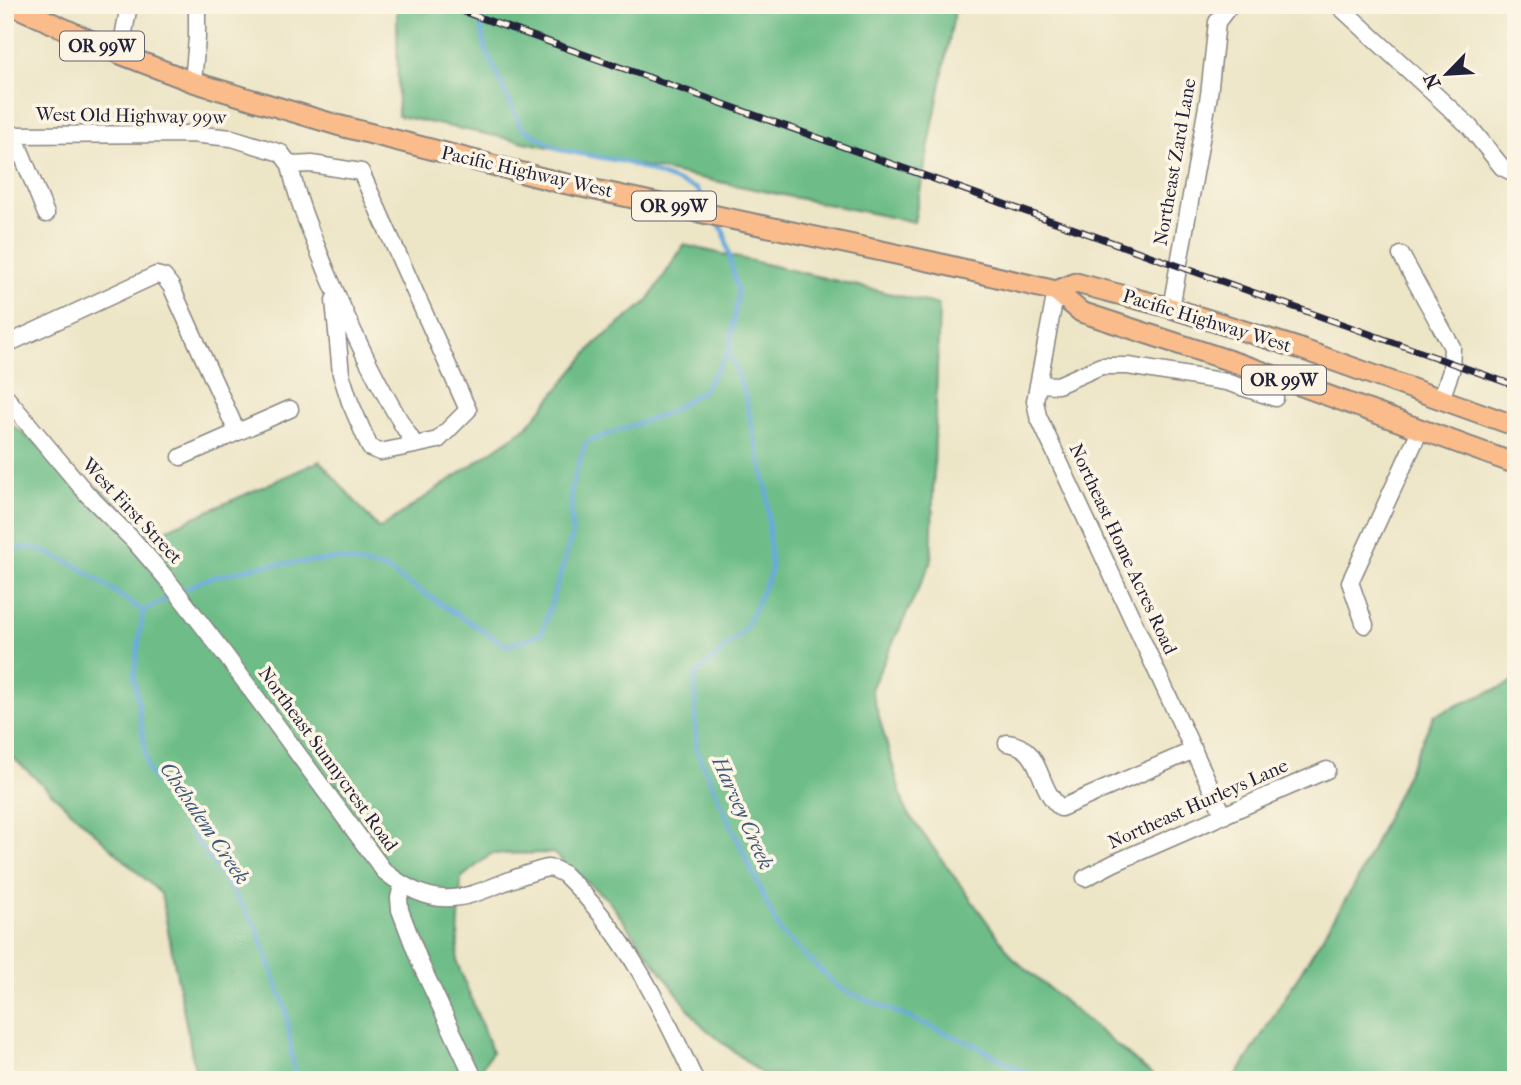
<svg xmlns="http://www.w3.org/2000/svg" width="1521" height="1085" font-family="'IM FELL French Canon',serif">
  <rect width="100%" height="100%" fill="#fcf5e5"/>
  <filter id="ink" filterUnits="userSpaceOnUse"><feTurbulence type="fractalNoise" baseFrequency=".0143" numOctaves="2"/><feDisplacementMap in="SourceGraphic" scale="14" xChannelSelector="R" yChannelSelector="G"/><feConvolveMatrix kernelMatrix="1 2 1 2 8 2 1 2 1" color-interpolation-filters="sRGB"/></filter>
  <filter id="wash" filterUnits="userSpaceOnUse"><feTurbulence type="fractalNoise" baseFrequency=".00686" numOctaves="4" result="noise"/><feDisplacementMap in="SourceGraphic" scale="28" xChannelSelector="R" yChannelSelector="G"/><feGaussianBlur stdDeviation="1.57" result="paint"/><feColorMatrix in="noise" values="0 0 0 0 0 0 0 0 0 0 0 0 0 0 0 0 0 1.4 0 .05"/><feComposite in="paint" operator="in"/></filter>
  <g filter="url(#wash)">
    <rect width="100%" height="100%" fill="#ece5c6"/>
    <!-- forest -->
    <path fill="#6ebd88" stroke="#487062" stroke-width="2" d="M397 5H956L914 222 398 116Z
      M684 245 939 305 931 562 871 689 905 809 1015 960 1158 1080H857L762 1074 700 1024 608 900 553 853 491 854 461 878 457 962 492 1052 473 1080H197L161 894 5 750V420L159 533 320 461 379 529 527 427 596 343 647 302Z
      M1516 681V1080H1234L1357 881 1434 715Z"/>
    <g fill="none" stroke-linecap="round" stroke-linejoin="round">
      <!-- stream -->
      <path stroke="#69aadc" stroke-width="4.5" d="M478 5 485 48 521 127 560 150 625 162 697 189 709 208
        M729 351 744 392 767 489 771 572 745 629 695 676 696 749 780 932 841 989 977 1046 1038 1080
        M5 550 33 547 76 565 143 611
        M181 591 204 580 258 566 338 559 386 569 507 646 542 633 572 536 571 489 586 442 667 413 703 390 729 351 738 294 724 232 719 224
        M143 611 174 595
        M143 611 134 676 148 770 256 926 286 1010 295 1080"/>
    </g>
  </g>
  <g filter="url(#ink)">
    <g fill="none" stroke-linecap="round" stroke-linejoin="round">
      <defs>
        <path id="minor" d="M1338 5 1469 126 1502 167 1516 174
          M120 54 129 5
          M193 82 197 38V5
          M5 135 191 134 232 138 281 153 290 165
          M14 135 46 214
          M312 164 361 172 468 410 438 440 415 445C379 389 353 333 327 272 313 237 297 202 290 165Z
          M1401 255 1452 347 1451 371 1441 399
          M1056 291 1035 401 1038 416 1224 816
          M334 300 341 374 350 402 370 448 380 452 415 445
          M1171 308 1209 95 1217 22 1230 5
          M5 345 156 275 164 277 171 286 237 432
          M1038 384 1058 385 1101 366H1128L1226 382 1275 398
          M5 396 87 494 134 541 166 578 226 656 384 871C451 925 478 885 547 868L554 869 564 874C624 931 661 1006 695 1080
          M181 457 290 409
          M1365 625 1350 582 1420 430
          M1007 743C1044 747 1035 787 1061 808L1194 750
          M1085 878 1114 863 1327 770
          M402 885 399 898 400 910 421 965 475 1080"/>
        <path id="major" d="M12 5 120 54 193 82 337 125 558 182 933 262 1056 291 1081 312 1255 369 1516 464
          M1056 291 1076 283 1171 308 1298 348 1516 426"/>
      </defs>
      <!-- minor casing -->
      <use href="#minor" stroke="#878480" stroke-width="19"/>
      <!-- major casing -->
      <use href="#major" stroke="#878480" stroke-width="23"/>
      <!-- minor -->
      <use href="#minor" stroke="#fff" stroke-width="16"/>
      <!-- major -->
      <use href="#major" stroke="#fabc8b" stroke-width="19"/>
      <defs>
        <path id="rail" d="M445 5 1516 386"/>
      </defs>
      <!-- rail casing -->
      <use href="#rail" stroke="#22223b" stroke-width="7"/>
      <!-- rail -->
      <use href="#rail" stroke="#fcf5e5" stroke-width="4.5" stroke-dasharray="13" stroke-linecap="butt"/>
    </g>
  </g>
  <g text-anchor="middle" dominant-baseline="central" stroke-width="7" stroke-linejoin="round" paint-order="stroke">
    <!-- shield labels -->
    <g fill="#fcf5e5" stroke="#63616e" stroke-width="2">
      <rect x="60" y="31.5" width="84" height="29" rx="5"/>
      <rect x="632" y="191.5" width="84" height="29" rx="5"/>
      <rect x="1242" y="365.5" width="84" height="29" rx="5"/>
    </g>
    <g font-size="18" font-weight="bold" fill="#22223b">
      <text x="102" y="46">OR 99W</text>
      <text x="674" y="206">OR 99W</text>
      <text x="1284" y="380">OR 99W</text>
    </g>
    <!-- street labels -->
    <g font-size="19" fill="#22223b" stroke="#fcf5e5">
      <text transform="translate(131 116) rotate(1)">West Old Highway 99w</text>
      <text transform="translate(1175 162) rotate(-80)">Northeast Zard Lane</text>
      <text transform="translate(527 172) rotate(13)">Pacific Highway West</text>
      <text transform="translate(1207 321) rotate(17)">Pacific Highway West</text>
      <text transform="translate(132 511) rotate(47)">West First Street</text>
      <text transform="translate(1123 549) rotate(65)">Northeast Home Acres Road</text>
      <text transform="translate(328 759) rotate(54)">Northeast Sunnycrest Road</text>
      <text transform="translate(1198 804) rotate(-24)">Northeast Hurleys Lane</text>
    </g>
    <!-- water labels -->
    <g font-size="21" font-style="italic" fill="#3e587b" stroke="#fcf5e5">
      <text transform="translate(743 813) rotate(66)">Harvey Creek</text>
      <text transform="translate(205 823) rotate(56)">Chehalem Creek</text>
    </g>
  </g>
  <!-- margin -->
  <rect width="1521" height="1085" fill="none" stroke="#fcf5e5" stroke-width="28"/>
  <!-- north arrow -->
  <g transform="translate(1447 74) rotate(245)" stroke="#fcf5e5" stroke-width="5" paint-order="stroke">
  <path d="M0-5L12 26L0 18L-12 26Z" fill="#22223b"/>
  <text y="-10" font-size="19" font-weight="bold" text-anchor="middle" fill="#22223b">N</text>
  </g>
</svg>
